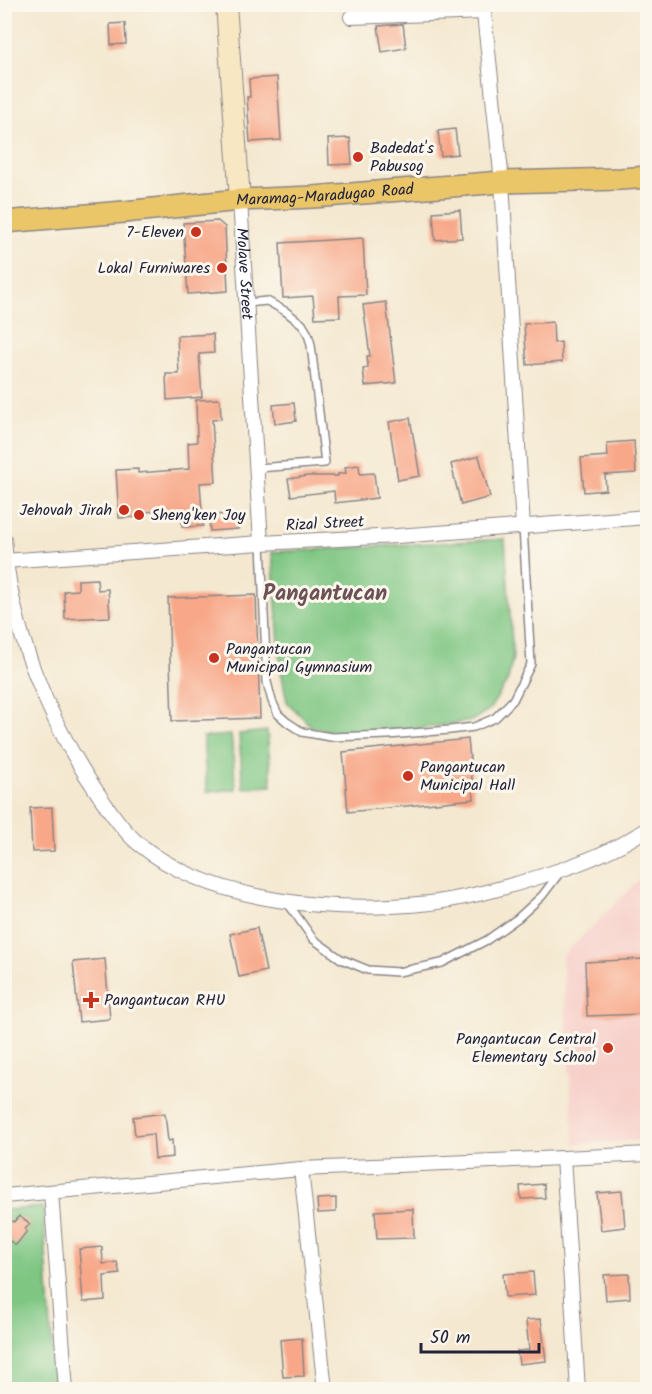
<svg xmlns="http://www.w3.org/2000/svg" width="652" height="1394" font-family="Kalam,sans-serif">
  <rect width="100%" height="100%" fill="#fbf7ec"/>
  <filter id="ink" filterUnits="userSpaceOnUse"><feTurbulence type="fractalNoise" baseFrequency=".0167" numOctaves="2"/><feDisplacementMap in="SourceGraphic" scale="12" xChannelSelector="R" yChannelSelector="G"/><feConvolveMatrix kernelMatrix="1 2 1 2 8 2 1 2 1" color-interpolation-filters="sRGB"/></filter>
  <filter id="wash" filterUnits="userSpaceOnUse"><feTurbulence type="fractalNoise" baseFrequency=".008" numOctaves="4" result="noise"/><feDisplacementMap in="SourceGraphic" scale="24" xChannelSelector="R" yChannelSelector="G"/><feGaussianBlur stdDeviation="1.35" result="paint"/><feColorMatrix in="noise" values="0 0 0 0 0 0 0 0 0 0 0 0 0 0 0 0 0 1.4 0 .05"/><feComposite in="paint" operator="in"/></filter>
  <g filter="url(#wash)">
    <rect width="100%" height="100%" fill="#f4e8d0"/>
    <!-- built -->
    <path fill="#f7d0ca" d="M647 872V1140L574 1144 562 956Z"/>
    <!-- green -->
    <path fill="#7ec682" stroke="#50745e" stroke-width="1.5" d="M505 539 513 657 508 680 490 709 471 721 424 728 346 735 312 727 287 702 281 671 272 552Z
      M267 731 272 786 243 788 239 734Z
      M231 735 236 789 207 792 203 737Z
      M43 1207 55 1389 5 1390V1210Z"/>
    <g id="blocks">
      <!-- building -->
      <path fill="#f8a788" d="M125 23 126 44 111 45 110 24Z
        M403 24 406 48 382 52 378 26Z
        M277 77 281 140 250 142 247 97H250L249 79Z
        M455 129 458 154 441 156 438 131Z
        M350 138 352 164 329 165 328 139Z
        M460 210 462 238 435 240 433 212Z
        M218 221 225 227 228 291 188 294 183 223Z
        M363 238 366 295 339 296 340 317 315 318 313 296 283 298 280 243Z
        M386 302 396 383 365 386 363 369 368 368 367 356H370L363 305Z
        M553 322 554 343 561 342 562 362 527 365 524 324Z
        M213 334 214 353 199 354 202 397 167 400 166 374H179L177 336Z
        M220 399 221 419 212 420 216 482 200 483 203 526 182 527 181 510 141 512V517L119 518 116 470 138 469V473L189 469 188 443 197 442 196 400Z
        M294 403 296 421 275 424 273 405Z
        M410 418 420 476 398 480 389 422Z
        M634 441 636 473 605 475 606 490 584 492 581 458 608 456 607 443Z
        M479 456 490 497 461 505 451 464Z
        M359 465 360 474 374 473 377 498 335 503 334 491 291 496 288 479 307 476H338V474L346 473 345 467Z
        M237 514 238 529 210 531 209 515Z
        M97 579 98 590 108 589 110 617 65 619 64 591 78 590V580Z
        M256 595 260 718 172 721 168 598Z
        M468 739 474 799 348 812 343 752Z
        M52 807 54 851 32 852 30 808Z
        M257 928 266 971 239 977 230 934Z
        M105 959 110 1019 79 1022 73 962Z
        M643 959 644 1014 587 1016 585 962Z
        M165 1113 168 1141 172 1140 173 1157 155 1159 153 1134 135 1136 133 1117Z
        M544 1184 545 1198 521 1199 520 1186Z
        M622 1191 625 1227 601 1230 597 1193Z
        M336 1198V1212L318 1213 317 1199Z
        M413 1209 414 1238 377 1239 375 1211Z
        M19 1216 30 1224 25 1229 27 1231 16 1245 4 1237V1228L11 1220 14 1222Z
        M102 1247 103 1264 117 1262 120 1274 104 1276 105 1300 83 1302 79 1249Z
        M533 1272 535 1295 505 1297 503 1274Z
        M629 1274 630 1298 606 1300 604 1275Z
        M541 1319 546 1361 519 1364 517 1351 529 1350 526 1320Z
        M302 1338 304 1376 283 1377 280 1340Z"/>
    </g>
  </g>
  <g filter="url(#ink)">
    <use href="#blocks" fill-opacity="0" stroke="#8b8586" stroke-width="1.5"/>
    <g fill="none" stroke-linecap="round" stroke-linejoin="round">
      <defs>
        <path id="lane" d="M247 303 267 301 285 311 302 324 308 334 311 345 325 463 257 468
          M261 543 267 682 272 701 278 714 287 722 302 732 331 737 388 735 450 730 474 727 495 718 513 700 531 664 523 527
          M287 902 313 939 341 959 368 970 398 972 442 963 487 940 518 918 542 896 561 871"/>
        <g id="street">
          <path d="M483 4 502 182 523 527"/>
          <path d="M351 17 484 12"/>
          <path id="s1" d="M240 200 261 543"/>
          <path d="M4 538C9 626 49 723 99 795 109 810 125 833 139 844 214 905 338 913 430 903 469 898 508 887 545 875 580 864 617 850 648 828"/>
          <path d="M4 561 261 543 397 536 648 517"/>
          <path d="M563 1158 578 1390"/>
          <path d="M301 1169 325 1390"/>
          <path d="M51 1192 66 1390"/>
          <path d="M4 1196 301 1169 563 1158 648 1154"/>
        </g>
        <path id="secondary" d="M226 4 240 200"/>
        <g id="primary">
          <path id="s2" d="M4 222 124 212 240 200 313 197 502 182 621 179 648 177"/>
        </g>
      </defs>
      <!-- lane casing -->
      <use href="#lane" stroke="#8b8586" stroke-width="10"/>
      <!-- street casing -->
      <use href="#street" stroke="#8b8586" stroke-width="16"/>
      <!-- secondary casing -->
      <use href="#secondary" stroke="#8b8586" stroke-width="22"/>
      <!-- primary casing -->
      <use href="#primary" stroke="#8b8586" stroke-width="24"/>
      <!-- lane -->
      <use href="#lane" stroke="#fff" stroke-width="7"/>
      <!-- street -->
      <use href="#street" stroke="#fff" stroke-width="14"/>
      <!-- secondary -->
      <use href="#secondary" stroke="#f7e8c3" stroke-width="20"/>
      <!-- primary -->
      <use href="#primary" stroke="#ebc669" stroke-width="21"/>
    </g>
  </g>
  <!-- markers -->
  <g fill="#c8321e" stroke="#fbf7ec" stroke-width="2">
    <circle cx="358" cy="157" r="6"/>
    <circle cx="196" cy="232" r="6"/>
    <circle cx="222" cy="268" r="6"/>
    <circle cx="124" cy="510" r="6"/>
    <circle cx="139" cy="515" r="6"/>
    <circle cx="214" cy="658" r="6"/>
    <circle cx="408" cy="776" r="6"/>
    <path d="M88 991h6v6h6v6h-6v6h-6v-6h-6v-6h6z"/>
    <circle cx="608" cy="1048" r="6"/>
  </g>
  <g text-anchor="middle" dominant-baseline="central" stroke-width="6" stroke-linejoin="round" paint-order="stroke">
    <!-- poi labels -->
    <g font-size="16" fill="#22223b" stroke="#fbf7ec" text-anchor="start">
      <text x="370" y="148">Badedat's<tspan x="370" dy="18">Pabusog</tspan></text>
      <text x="184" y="232" text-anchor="end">7-Eleven</text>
      <text x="210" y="268" text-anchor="end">Lokal Furniwares</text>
      <text x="112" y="510" text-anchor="end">Jehovah Jirah</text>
      <text x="151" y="515">Sheng'ken Joy</text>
      <text x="226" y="649">Pangantucan<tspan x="226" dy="18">Municipal Gymnasium</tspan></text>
      <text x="420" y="767">Pangantucan<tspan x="420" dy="18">Municipal Hall</tspan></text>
      <text x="104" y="1000">Pangantucan RHU</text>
      <text x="596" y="1039" text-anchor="end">Pangantucan Central<tspan x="596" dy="18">Elementary School</tspan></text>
    </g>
    <!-- street labels -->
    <g font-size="16" fill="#22223b" stroke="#fbf7ec">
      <text stroke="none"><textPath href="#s2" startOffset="322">Maramag-Maradugao Road</textPath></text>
      <text stroke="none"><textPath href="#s1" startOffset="74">Molave Street</textPath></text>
      <text transform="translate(325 524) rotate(-3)">Rizal Street</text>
    </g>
    <!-- district labels -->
    <g font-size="22" font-weight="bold" fill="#6d5156" stroke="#fbf7ec">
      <text x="325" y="594">Pangantucan</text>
    </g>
  </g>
  <!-- margin -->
  <rect width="652" height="1394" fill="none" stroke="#fbf7ec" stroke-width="24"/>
  <!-- scale -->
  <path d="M421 1343v9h118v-9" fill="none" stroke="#22223b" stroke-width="3"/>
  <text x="430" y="1343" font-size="18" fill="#22223b" stroke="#fbf7ec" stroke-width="4.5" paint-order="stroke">50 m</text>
</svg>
